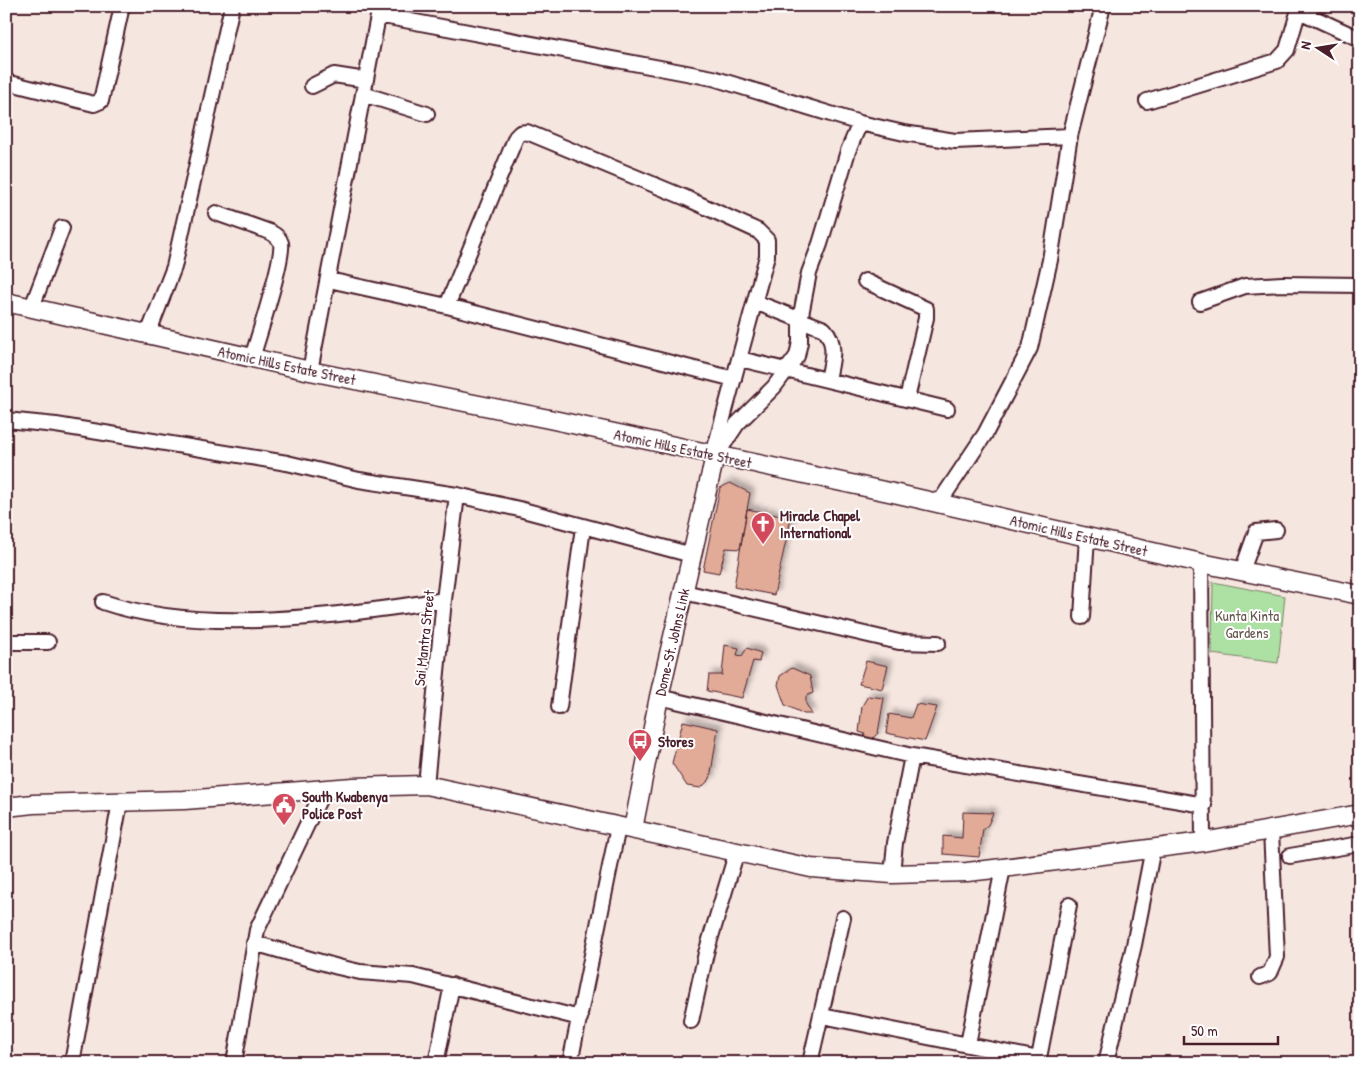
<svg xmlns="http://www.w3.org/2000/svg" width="1366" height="1069" font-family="'Patrick Hand',sans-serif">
  <defs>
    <filter id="shadow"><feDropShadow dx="4.5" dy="-4.5" stdDeviation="2.5" flood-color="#0004"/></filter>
  </defs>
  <rect width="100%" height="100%" fill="#f6e6e0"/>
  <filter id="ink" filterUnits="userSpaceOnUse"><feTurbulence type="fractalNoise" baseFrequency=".02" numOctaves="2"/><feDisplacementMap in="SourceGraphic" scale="10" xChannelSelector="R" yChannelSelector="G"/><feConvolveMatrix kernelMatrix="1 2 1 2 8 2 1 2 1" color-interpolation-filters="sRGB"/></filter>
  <g filter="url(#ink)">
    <!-- green -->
    <path fill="#ace1a3" stroke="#7b8067" d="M1213 582 1285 596 1278 663 1212 654Z"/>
    <!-- building -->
    <path fill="#e1ab97" stroke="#4a1f2b" filter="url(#shadow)" d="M730 483 750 493 740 549 726 548 719 573 703 570 720 488Z
      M747 509 791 518 774 595 734 587Z
      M725 645 739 648 737 655 742 656 747 648 761 653 759 662 753 661 742 698 707 691 709 675H722Z
      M866 661 888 666 882 689 859 684Z
      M792 668 810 676 813 693 806 696V704L812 714H804L785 705 778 685 780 676Z
      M868 696 884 698 878 733 871 740 864 739 865 734 859 732 862 706Z
      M916 704 937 707 925 741 886 733 889 714 911 718Z
      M683 721 718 729 710 779 701 788 687 786 672 763Z
      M963 812 993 813 988 825 983 829 979 857 943 854V836L962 838Z"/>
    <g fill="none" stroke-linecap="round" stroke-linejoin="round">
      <defs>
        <path id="minor" d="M1299 11 1360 39
          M378 15 713 78 860 123 904 133 955 141 1070 136
          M6 82 94 104 101 101 122 6
          M312 86 334 75 366 80
          M363 94 427 114
          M1147 101 1277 61 1287 50 1300 6
          M216 213 270 232C275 235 279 237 281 243 284 258 258 338 252 358
          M329 280 447 306 734 379
          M865 281 926 309V318L907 399
          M755 302 824 329C838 344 831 363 828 380
          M1200 302 1245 286 1282 284 1360 285
          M447 306 516 137 520 133 527 132 686 198 758 231 767 240V256L713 455
          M32 307 62 228
          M148 334 174 267 232 6
          M740 359 947 409
          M310 371 380 6
          M6 420 56 425 287 463 359 480 457 495 519 509 692 555
          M719 451 737 424 774 387 797 356 800 342V320L809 273 820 244 848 151 860 123
          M939 503 985 434 1030 348 1050 260 1070 136 1103 6
          M1201 563 1203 842
          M1242 571 1256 532 1276 530
          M684 592 899 642 938 643
          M103 602C203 636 341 615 444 600
          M1082 617 1087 537
          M6 642H48
          M659 697 912 756 1204 805
          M559 707 583 527
          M426 785 444 600 457 495
          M1290 856 1360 844
          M892 874 895 843 912 756
          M254 943 338 967 360 972 413 976 580 1018
          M1260 977 1270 973 1277 957 1271 831
          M822 1016 1039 1059
          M691 1021 706 953 737 851
          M968 1044 1003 868
          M72 1063 120 802
          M234 1063 257 930 323 791
          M436 1063 452 985
          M570 1063 618 827
          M810 1063 843 918
          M1038 1063 1069 905
          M1106 1063 1134 945 1153 848"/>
        <path id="major" d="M6 302 310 371 549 419 898 494 1201 563 1360 595
          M6 807 33 804 184 800 353 787 426 785 811 868 892 874 967 872 1003 868 1203 842 1360 814
          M633 829 659 697 715 456"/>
      </defs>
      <!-- minor casing -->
      <use href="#minor" stroke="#4a1f2b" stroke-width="18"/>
      <!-- major casing -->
      <use href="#major" stroke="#4a1f2b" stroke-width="21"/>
      <!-- minor -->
      <use href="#minor" stroke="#fff" stroke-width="14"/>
      <!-- major -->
      <use href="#major" stroke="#fff" stroke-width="18"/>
    </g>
  </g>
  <!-- icons -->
  <defs>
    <symbol id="church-pin" viewBox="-11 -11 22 30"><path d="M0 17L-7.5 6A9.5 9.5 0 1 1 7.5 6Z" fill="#d1495b" stroke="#fff"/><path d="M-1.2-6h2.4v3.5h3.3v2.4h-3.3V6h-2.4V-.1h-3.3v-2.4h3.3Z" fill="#fff"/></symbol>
    <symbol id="bus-pin" viewBox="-11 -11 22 30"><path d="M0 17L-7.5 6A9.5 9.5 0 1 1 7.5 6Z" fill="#d1495b" stroke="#fff"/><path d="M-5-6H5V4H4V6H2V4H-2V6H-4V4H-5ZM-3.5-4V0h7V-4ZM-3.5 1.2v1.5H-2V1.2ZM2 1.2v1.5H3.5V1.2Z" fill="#fff"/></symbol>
    <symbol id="civic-pin" viewBox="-11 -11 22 30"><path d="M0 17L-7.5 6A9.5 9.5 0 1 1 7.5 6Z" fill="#d1495b" stroke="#fff"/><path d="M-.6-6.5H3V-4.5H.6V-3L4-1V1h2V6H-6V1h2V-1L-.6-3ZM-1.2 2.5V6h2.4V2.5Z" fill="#fff"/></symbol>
  </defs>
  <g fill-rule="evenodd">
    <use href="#church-pin" x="749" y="510" width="28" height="38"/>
    <use href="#bus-pin" x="626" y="727" width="28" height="38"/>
    <use href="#civic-pin" x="270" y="791" width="28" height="38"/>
  </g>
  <g text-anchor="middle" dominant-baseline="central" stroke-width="4" stroke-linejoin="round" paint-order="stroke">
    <!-- street labels -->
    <g font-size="15" fill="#4a1f2b" stroke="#fff">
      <text transform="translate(287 365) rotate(12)">Atomic Hills Estate Street</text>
      <text transform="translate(683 448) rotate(12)">Atomic Hills Estate Street</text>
      <text transform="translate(1079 535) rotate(13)">Atomic Hills Estate Street</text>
      <text transform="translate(424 638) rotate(-84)">Sai Mantra Street</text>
      <text transform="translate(672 642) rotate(-77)">Dome-St. Johns Link</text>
    </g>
    <!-- poi labels -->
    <g font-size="15" font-weight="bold" fill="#4a1f2b" stroke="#fff" text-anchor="start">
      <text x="780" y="515">Miracle Chapel<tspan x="780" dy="17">International</tspan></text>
      <text x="658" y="741">Stores</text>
      <text x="302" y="796">South Kwabenya<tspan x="302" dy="17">Police Post</tspan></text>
    </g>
    <!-- park labels -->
    <g font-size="15" fill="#67594f" stroke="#fff">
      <text x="1247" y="615">Kunta Kinta<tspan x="1247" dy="17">Gardens</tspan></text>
    </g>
  </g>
  <!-- margin -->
  <rect width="1366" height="1069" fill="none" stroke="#fff" stroke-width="25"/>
  <rect x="12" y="12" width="1341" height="1044" fill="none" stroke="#4a1f2b" stroke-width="2" filter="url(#ink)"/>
  <!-- north arrow -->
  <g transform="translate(1318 48) rotate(282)" stroke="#ffffff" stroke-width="4" paint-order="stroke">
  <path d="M0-4L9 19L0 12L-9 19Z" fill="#4a1f2b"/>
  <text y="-8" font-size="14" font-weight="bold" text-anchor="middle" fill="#4a1f2b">N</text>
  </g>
  <!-- scale -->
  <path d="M1184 1036v8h94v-8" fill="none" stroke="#4a1f2b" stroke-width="2.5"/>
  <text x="1191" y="1036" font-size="15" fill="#4a1f2b" stroke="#ffffff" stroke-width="4" paint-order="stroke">50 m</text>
</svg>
